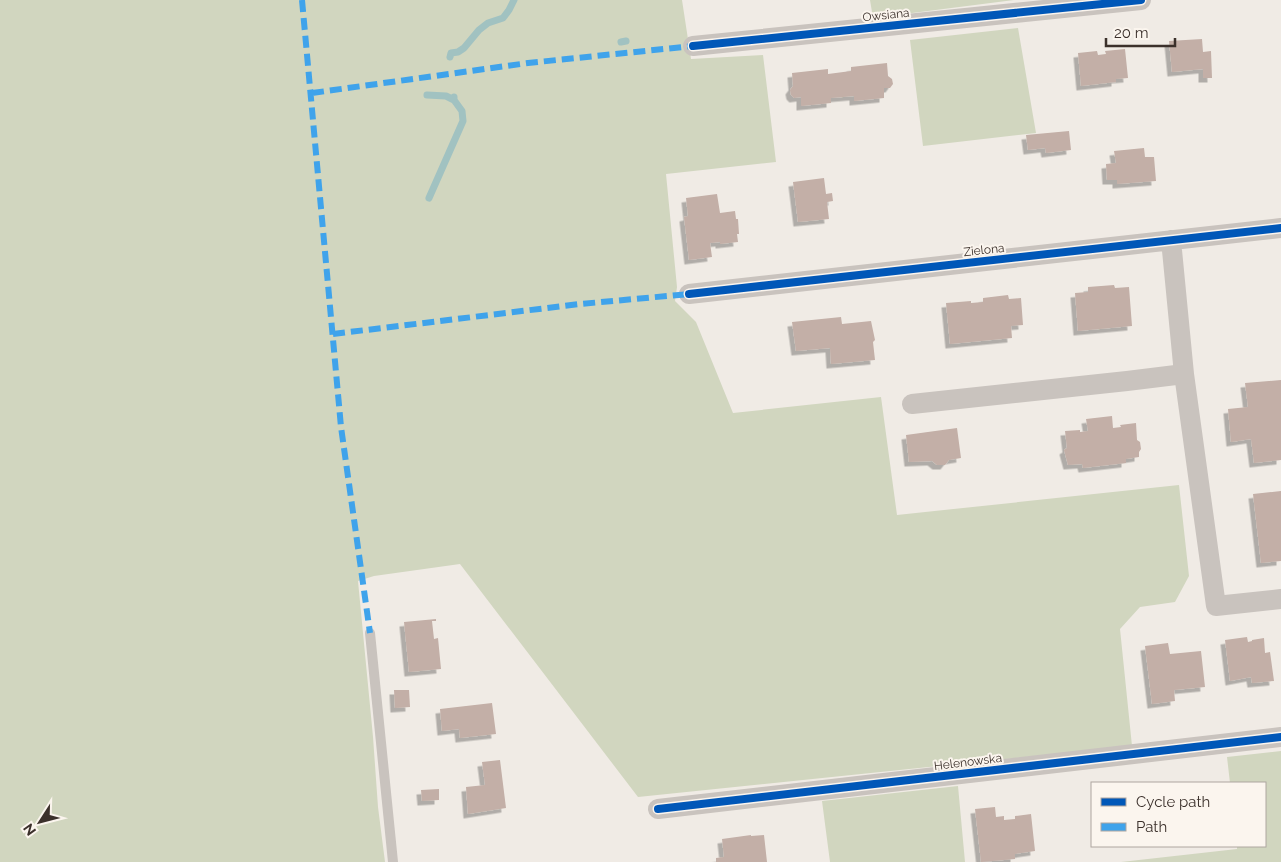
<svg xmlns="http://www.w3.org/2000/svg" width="1281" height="862" font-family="Raleway,sans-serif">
  <defs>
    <filter id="shadow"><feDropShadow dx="-4.5" dy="4.5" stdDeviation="0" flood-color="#0004"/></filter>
  </defs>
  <rect width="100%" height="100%" fill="#f0ebe5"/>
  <!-- green -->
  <path fill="#d1d6bf" d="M0 0H682L691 59 763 55 776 162 666 174 677 287 675 301 696 322 733 413 881 397 897 515 1179 485 1189 576 1175 602 1140 607 1120 629 1132 746 638 797 460 564 374 576 358 581 373 737 378 807 385 862H0Z
    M870 0H1014L873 18Z
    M1018 28 1036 133 923 146 910 40Z
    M1281 751V862H1121L1237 849V846H1265V783H1230L1227 757Z
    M958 786 965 862H830L822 801Z"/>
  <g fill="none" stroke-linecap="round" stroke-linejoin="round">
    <!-- stream -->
    <path stroke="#a1c2c1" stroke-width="7" d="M621 42 626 41
      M450 57 451 53 458 52 464 48 479 30 488 23 503 18 509 10 514 0
      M427 95 446 96 454 100V97
      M429 198 463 121 462 111 454 100"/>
  </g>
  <!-- building -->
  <path fill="#c3afa7" filter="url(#shadow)" d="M1202 39 1203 52 1211 51 1212 78H1203V69L1172 72 1169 41Z
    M1125 49 1128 78 1116 79V82L1081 86 1078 53 1097 51 1098 55 1106 54 1105 51Z
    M887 63 888 76 892 79 893 84 890 88H884V98L854 101V96L831 98V103L801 106V97L794 98 791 95 790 90 793 86 792 73 828 69V74L851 71V67Z
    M1069 131 1071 150 1046 153 1045 148 1028 150 1026 135Z
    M1144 148 1145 157H1154L1156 181 1117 184V180H1107L1106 164 1116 163 1114 151Z
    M824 178 826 194 832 193 833 201 827 202 829 219 798 222 793 182Z
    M717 194 720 213 735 211 736 219H738L739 234H737L738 242 720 244V242L710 243 712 257 689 260 684 217 688 216 686 198Z
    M1114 285 1115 288 1129 287 1132 326 1078 331 1075 293 1088 292V287Z
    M1008 295 1009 299 1021 298 1023 325 1011 326 1012 338 950 344 946 303 971 301V303L983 302V298Z
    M841 317 842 324 871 321 875 340 873 342 875 360 831 364 830 348 796 351 792 322Z
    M1281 380V460L1254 463 1251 439 1231 442 1228 409 1248 407 1245 383Z
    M1112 416 1113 428 1121 427 1120 425 1136 423 1137 440 1140 442 1141 449 1139 452V457L1126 459V463L1083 468 1082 464 1068 465 1064 450 1067 448 1065 431 1080 430V432L1088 431 1086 419Z
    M957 428 961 458 949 460 945 465H937L932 461 909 462 906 435Z
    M1281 491V561L1261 563 1253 494Z
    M436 619V621H432L434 639 438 638 441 669 409 672 404 622Z
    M1247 637 1248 642 1252 641V640L1264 638 1265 653 1270 652 1274 681 1252 683 1251 677 1230 681 1225 640Z
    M1168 643 1170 654 1201 651 1205 687 1174 690 1175 701 1152 704 1145 646Z
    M394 690H409L410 707 395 708Z
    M492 703 496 734 460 738 459 729 442 731 440 709Z
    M500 760 506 808 468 814 466 787 485 785 482 762Z
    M439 789V800L422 801 421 790Z
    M995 807 996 817 1004 816V820L1015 819V816L1031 814 1035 851 1015 854V859L981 862 975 809Z
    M751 835V836L764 835 767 862H716V858L724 857 722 839Z"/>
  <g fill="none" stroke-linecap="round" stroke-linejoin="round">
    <!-- lane -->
    <path stroke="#c9c3be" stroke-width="10" d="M370 633 393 862"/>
    <!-- street -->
    <path stroke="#c9c3be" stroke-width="20" d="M693 46 1141 0
      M689 294 1281 228
      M1184 374 1216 606 1281 599
      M912 404 1127 381 1184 374 1171 240
      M658 809 1281 737"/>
    <!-- quiet -->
    <path stroke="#3fa3eb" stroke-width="6" stroke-dasharray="12 6" stroke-linecap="butt" d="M302 0 341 427 370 633
      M312 93 528 63 693 46
      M333 334 580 304 689 294"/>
    <defs>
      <path id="cycleway" d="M693 46 1141 0
        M689 294 1281 228
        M658 809 1281 737"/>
    </defs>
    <!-- cycleway casing -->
    <use href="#cycleway" stroke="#fbf5ee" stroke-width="11"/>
    <!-- cycleway -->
    <use href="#cycleway" stroke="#0057b8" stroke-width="8"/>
  </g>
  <g text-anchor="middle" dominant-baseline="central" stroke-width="4" stroke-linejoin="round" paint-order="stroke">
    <!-- street labels -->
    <g font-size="12" fill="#3b302b" stroke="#fbf5ee">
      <text transform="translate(886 15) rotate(-6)">Owsiana</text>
      <text transform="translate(984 250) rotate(-6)">Zielona</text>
      <text transform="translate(968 762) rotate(-7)">Helenowska</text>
    </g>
  </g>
  <!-- legend -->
  <rect x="1091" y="782" width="175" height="65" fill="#fbf5ee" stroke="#aea6a0"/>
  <rect x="1101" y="798" width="25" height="8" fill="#0057b8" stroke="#aea6a0"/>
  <text x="1136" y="807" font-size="15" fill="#3b302b">Cycle path</text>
  <rect x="1101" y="823" width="25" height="8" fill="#3fa3eb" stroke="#aea6a0"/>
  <text x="1136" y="832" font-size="15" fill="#3b302b">Path</text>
  <!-- north arrow -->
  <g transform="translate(40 822) rotate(234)" stroke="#fbf5ee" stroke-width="4" paint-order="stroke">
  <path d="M0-4L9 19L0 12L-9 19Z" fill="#3b302b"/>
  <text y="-8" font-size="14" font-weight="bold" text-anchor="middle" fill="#3b302b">N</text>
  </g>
  <!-- scale -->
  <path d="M1106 38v8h69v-8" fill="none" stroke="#3b302b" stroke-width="2.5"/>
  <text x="1114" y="38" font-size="15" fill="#3b302b" stroke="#fbf5ee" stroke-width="4" paint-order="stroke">20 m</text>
</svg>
